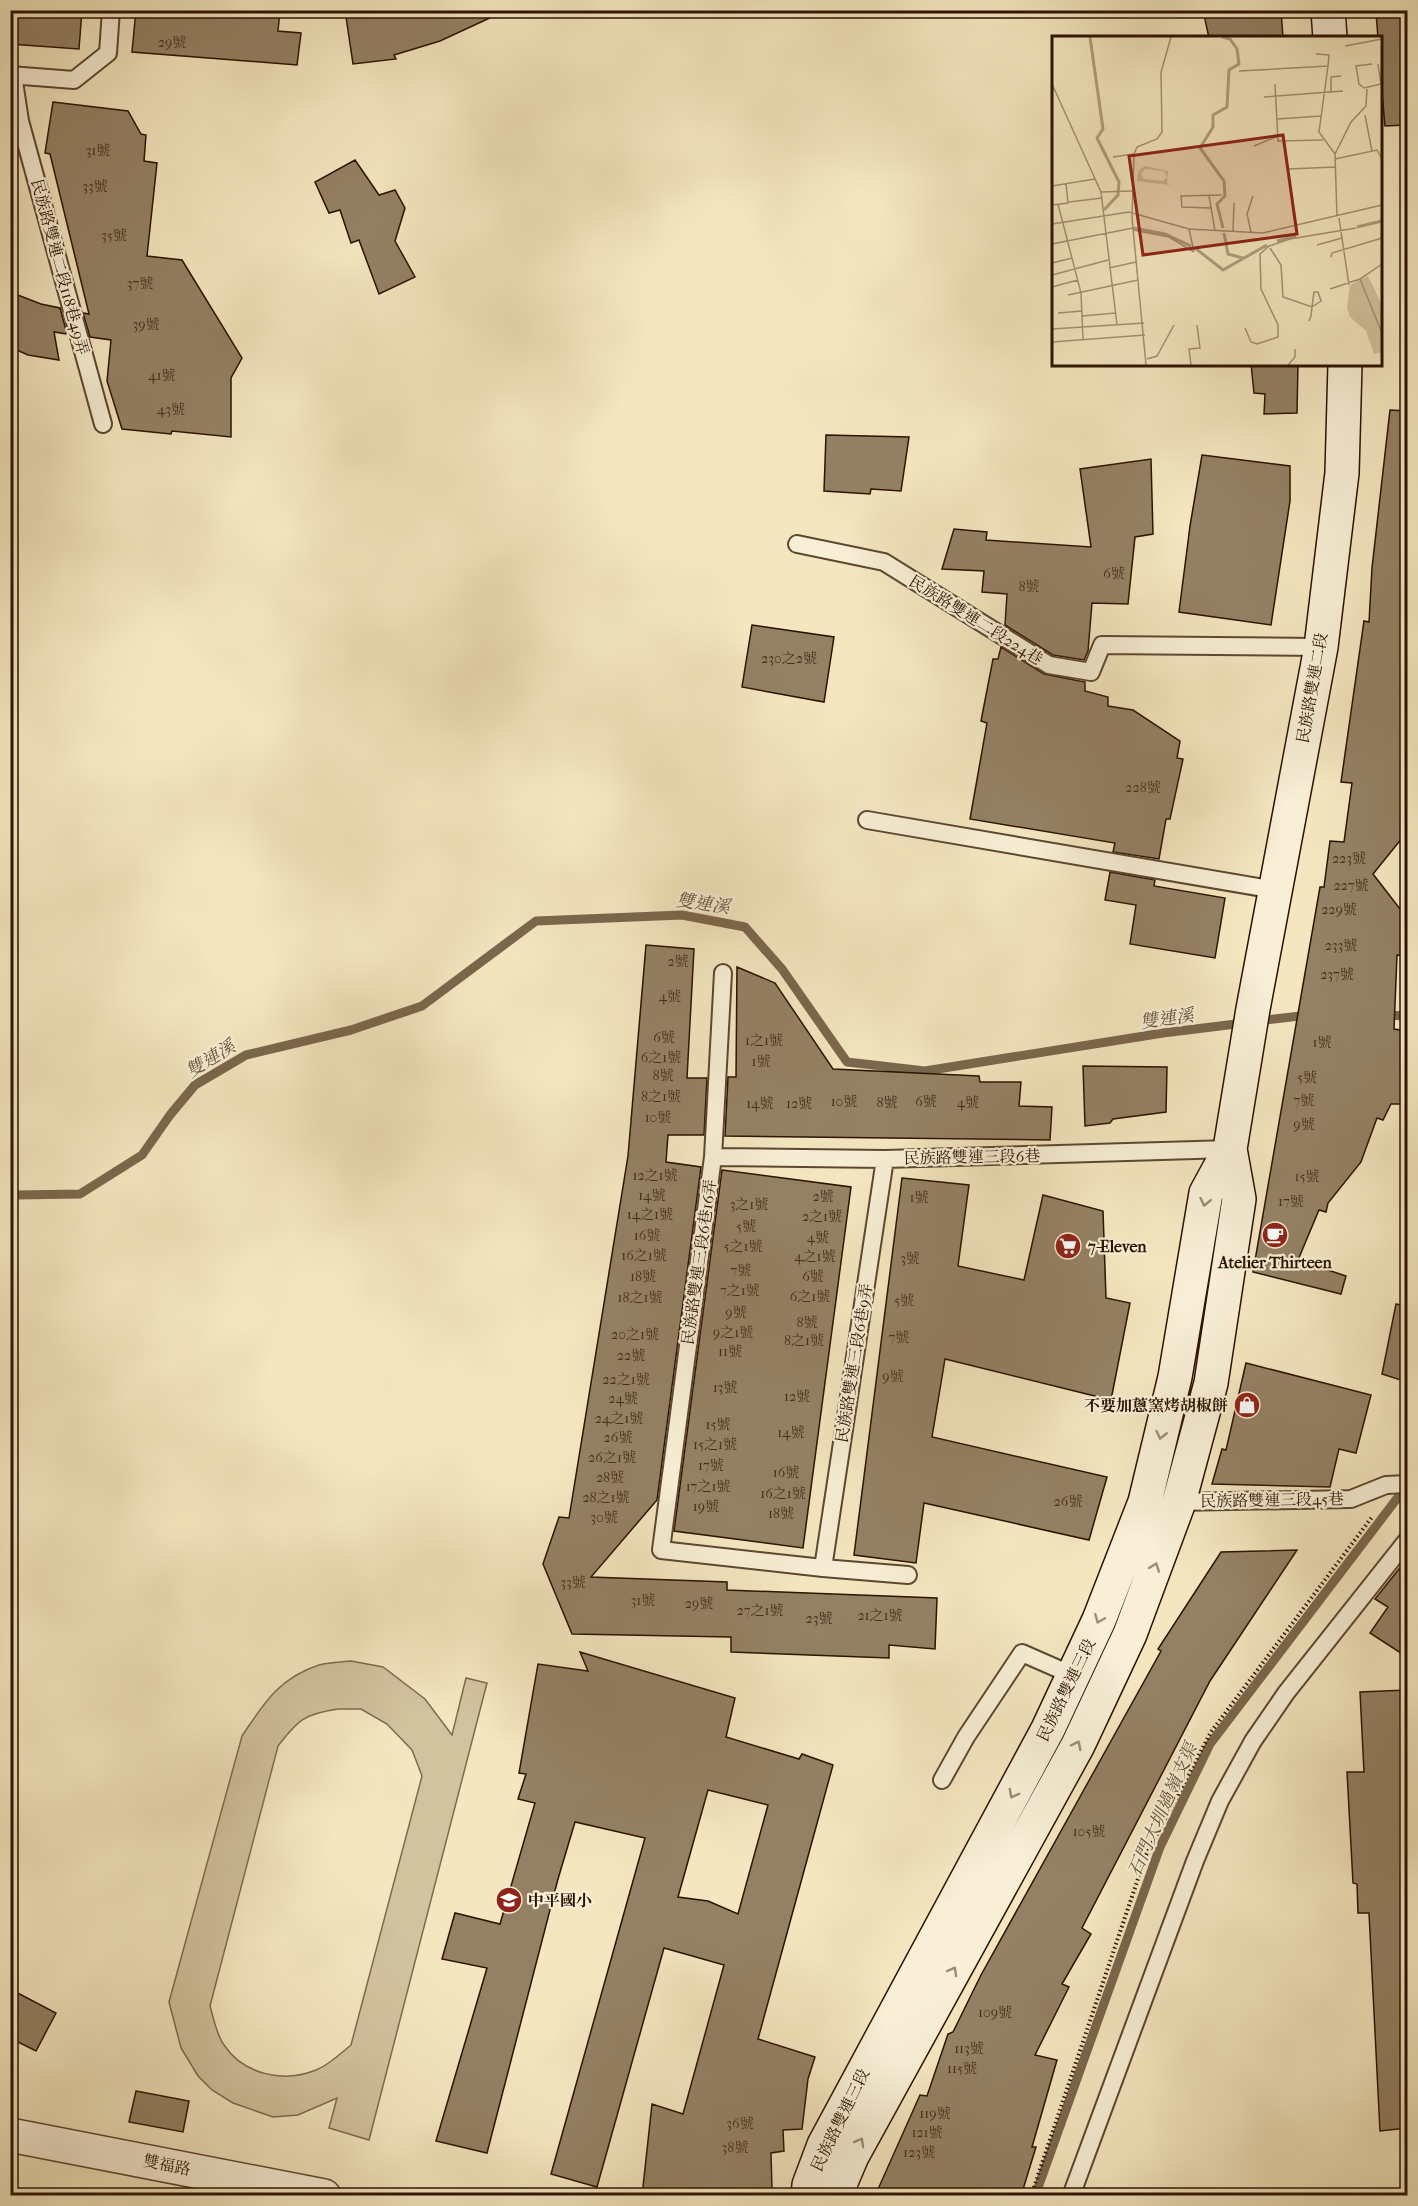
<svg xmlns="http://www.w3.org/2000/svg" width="1418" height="2206" font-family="'IM FELL French Canon','Noto Serif TC',serif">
  <rect width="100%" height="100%" fill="#f4e7c0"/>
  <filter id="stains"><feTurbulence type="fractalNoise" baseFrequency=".00333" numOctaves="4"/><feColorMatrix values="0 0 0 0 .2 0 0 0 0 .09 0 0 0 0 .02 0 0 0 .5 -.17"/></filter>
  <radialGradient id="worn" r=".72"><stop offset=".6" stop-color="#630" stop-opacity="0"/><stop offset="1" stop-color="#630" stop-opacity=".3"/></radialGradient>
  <!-- green -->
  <path fill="#d2c39f" stroke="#7e6a50" stroke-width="1.5" fill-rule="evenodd" d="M351 1661 383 1667 425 1699 452 1735 466 1678 487 1683 369 2140 329 2128 337 2098 298 2115 273 2117 233 2103 212 2090 198 2076 181 2048 169 2002 242 1736C264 1703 279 1678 319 1665 329 1662 341 1662 351 1661ZM338 1709H361L387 1724 412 1750 422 1776 351 2045C340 2054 329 2065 316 2070 284 2083 244 2075 224 2045 216 2034 214 2019 210 2006L278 1746C298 1720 304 1714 338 1709Z"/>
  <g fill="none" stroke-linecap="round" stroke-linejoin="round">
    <!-- stream -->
    <path stroke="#7b674c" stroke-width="9" d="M1383 1015 1408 1016
      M1257 1021 1309 1015
      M10 1193 18 1195 80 1194 142 1155 170 1115 195 1085 246 1055 351 1030 422 1006 536 921 682 915 745 927 782 969 847 1062 925 1071 1163 1033 1244 1023
      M1035 2196 1160 1847 1210 1744 1408 1484"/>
  </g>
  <!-- building -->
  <path fill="#948164" stroke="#2b1200" stroke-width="1.5" fill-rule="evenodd" d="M10 10H82L79 49 10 44Z
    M136 10H280L278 31 301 33 297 65 132 52Z
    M345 10H507L440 41 394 55 396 59 353 64Z
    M1203 10H1281L1283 38H1209Z
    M1407 11V125L1385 126 1380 71V38H1378L1376 13Z
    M53 102 128 111 141 134 146 135 144 161 157 163 147 256 182 260 242 358 231 378V437L172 431 171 434 122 429 107 381 111 340 90 337 83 313 89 314 50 154 45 153Z
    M355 160 379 195 395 190 405 208 395 241 415 277 379 294 359 240 351 243 340 210 329 213 315 182Z
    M10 292 41 304 60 308 67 334 54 332 59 360 28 355 10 347Z
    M1251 364H1298L1297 413 1264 414 1265 394 1254 393Z
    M1390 410 1407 411V832L1373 874 1407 918V956L1397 955 1394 1029 1407 1031V1071L1403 1104H1391L1383 1120 1377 1118 1361 1162 1328 1203 1326 1212 1319 1210 1298 1260 1346 1276 1341 1294 1253 1272 1320 887H1324L1330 841 1344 842 1352 783 1341 782 1364 621 1369 622 1372 568Z
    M826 435 909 437 901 491 871 489 870 494 824 491Z
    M1202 455 1290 466V501L1271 625 1179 612 1190 526Z
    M1151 459 1153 534 1135 537 1128 604 1092 603 1088 651 1084 660 1053 655 1005 625 1007 594 982 592 984 571 942 569 954 529 987 532 986 540 1091 547 1080 469Z
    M752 625 834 637 824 702 742 687Z
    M1001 647 1044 674 1085 682V691L1108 697V706L1133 710 1180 741 1177 758 1183 759 1170 819H1166L1159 859 1113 852 1115 843 970 819 987 723 981 721 993 659H998Z
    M1110 872 1155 880 1154 886 1225 898 1215 958 1130 944 1136 905 1105 900Z
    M646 945 694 949 687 1078H707L704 1135H668L666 1162 701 1167 657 1500 591 1577 727 1582V1590L937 1598 935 1649 889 1645V1658L731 1652V1637L572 1634 543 1564 559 1517 569 1518 628 1156Z
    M737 967 775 983 833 1069 979 1076 980 1082H1021L1019 1106 1052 1107 1050 1140 725 1136 728 1077H736Z
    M1083 1066 1167 1067 1166 1112 1113 1119 1110 1123 1085 1126Z
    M722 1170 851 1187 803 1548 674 1531Z
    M902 1178 969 1185 958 1266 1024 1280 1043 1195 1103 1211 1106 1298 1130 1303 1111 1400 945 1359 932 1437 1107 1477 1089 1540 924 1503 916 1563 854 1555Z
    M1396 1304 1407 1306V1382L1382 1374Z
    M1246 1363 1371 1395 1356 1453 1339 1449 1330 1487 1212 1484 1222 1449 1226 1450Z
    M1297 1550 1210 1681 1082 1928 1091 1934 1062 1984 1069 1987 1035 2055 1057 2060 1032 2147H1036L1021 2196H875L920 2095 927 2096 948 2034 953 2032 981 1975 1161 1651 1158 1649 1221 1552Z
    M1407 1559V1657L1370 1633 1388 1607 1375 1599Z
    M580 1652 735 1698 726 1737 799 1759 802 1754 833 1765 758 2039 815 2057 808 2079 802 2129 783 2130 784 2151 771 2153 772 2190 683 2196H642L652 2104 683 2114 724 1965 664 1948 597 2187 551 2174 645 1838 575 1822 558 1879 487 2153 436 2141 487 1968 442 1959 455 1913 500 1924 535 1803 518 1799 526 1774 519 1773 538 1664 588 1671ZM708 1790 768 1805 738 1914 708 1901 678 1897Z
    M1407 1690V2128L1380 2131 1369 1913H1358L1357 1884 1353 1883 1347 1772H1364L1360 1692Z
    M10 1989 56 2013 36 2051 10 2038Z
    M136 2091 189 2101 183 2132 129 2122Z"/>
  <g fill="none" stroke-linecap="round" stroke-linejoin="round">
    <defs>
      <path id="lane" d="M10 75 74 80 108 53 111 10
        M13 75 20 121 103 424
        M797 544 884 562 1049 665 1091 672 1102 645 1321 647
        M867 820 1275 890
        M723 973 713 1157 661 1550 823 1568 885 1159
        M713 1157 885 1159 1230 1149
        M1176 1502 1351 1499 1386 1485 1408 1484
        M823 1568 908 1575
        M942 1780 966 1737 1022 1653 1079 1678
        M1071 2196 1195 1861 1220 1801 1253 1741 1286 1693 1408 1539"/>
      <path id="street" d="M10 2135 324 2196"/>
      <path id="secondary" d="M1328 10 1330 38
        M808 2196 809 2185 824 2145 1048 1729 1099 1620 1145 1502 1175 1377 1206 1193 1230 1149 1253 1009 1321 647 1342 473 1345 364
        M835 2196 852 2156 1078 1745 1130 1634 1179 1502 1211 1383 1239 1199 1230 1149"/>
    </defs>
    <!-- lane casing -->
    <use href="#lane" stroke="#5d4730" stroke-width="20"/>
    <!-- street casing -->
    <use href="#street" stroke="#5d4730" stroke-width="36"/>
    <!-- secondary casing -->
    <use href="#secondary" stroke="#2b1200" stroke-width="36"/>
    <!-- path -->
    <path stroke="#2b1200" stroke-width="4" stroke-dasharray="1.5 3" stroke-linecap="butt" d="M1031 2196 1146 1855 1211 1732 1372 1517"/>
    <!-- lane -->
    <use href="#lane" stroke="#f8efd6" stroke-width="16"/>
    <!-- street -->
    <use href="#street" stroke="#f8efd6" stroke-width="33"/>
    <!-- secondary -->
    <use href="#secondary" stroke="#f8efd6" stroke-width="33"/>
  </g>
  <!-- one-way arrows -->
  <defs><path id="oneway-chevron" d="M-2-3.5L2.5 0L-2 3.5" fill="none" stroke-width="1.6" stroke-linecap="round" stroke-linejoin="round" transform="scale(1.5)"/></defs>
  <g stroke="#9c8c76">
    <use href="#oneway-chevron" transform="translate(1205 1202) rotate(101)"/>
    <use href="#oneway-chevron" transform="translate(1161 1435) rotate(103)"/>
    <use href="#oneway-chevron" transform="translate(1155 1567) rotate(-70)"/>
    <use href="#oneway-chevron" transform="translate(1099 1619) rotate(113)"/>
    <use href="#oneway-chevron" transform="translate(1077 1745) rotate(-63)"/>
    <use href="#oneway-chevron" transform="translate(1013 1794) rotate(118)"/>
    <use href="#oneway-chevron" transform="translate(953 1971) rotate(-61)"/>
    <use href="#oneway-chevron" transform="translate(860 2142) rotate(-61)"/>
  </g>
  <!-- icons -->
  <defs>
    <symbol id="cafe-disc" viewBox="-11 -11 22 22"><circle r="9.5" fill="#8f2418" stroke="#f8efd6"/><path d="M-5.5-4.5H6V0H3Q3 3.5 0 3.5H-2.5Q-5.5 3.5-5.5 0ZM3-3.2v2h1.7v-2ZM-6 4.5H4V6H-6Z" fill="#fff"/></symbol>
    <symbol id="supermarket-disc" viewBox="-11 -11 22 22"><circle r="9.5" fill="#8f2418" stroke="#f8efd6"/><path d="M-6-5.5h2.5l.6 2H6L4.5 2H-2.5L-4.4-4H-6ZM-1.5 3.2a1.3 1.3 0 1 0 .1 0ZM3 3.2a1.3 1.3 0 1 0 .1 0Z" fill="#fff"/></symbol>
    <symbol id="shop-disc" viewBox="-11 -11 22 22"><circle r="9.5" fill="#8f2418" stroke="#f8efd6"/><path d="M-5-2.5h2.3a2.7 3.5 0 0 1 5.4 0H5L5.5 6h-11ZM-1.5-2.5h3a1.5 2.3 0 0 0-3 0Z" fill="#fff"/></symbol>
    <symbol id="school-disc" viewBox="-11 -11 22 22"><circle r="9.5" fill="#8f2418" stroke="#f8efd6"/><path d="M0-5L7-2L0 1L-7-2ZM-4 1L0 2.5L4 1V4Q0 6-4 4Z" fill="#fff"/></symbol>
  </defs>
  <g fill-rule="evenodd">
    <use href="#cafe-disc" x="1260" y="1220" width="30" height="30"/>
    <use href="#supermarket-disc" x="1053" y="1231" width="30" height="30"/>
    <use href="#shop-disc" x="1232" y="1390" width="30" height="30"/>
    <use href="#school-disc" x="494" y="1885" width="30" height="30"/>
  </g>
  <g text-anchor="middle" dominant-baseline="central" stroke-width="4.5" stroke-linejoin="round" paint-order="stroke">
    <!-- number labels -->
    <g font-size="14" fill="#452e19">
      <text x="172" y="42">29號</text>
      <text x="98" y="150">31號</text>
      <text x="95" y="186">33號</text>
      <text x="114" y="235">35號</text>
      <text x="140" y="283">37號</text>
      <text x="146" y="324">39號</text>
      <text x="162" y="375">41號</text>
      <text x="171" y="409">43號</text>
      <text x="1114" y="573">6號</text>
      <text x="1029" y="586">8號</text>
      <text x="789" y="658">230之2號</text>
      <text x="1143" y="787">228號</text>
      <text x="1349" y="858">223號</text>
      <text x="1351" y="885">227號</text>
      <text x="1339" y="909">229號</text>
      <text x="1341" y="945">233號</text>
      <text x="678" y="961">2號</text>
      <text x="1337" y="974">237號</text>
      <text x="670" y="996">4號</text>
      <text x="664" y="1037">6號</text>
      <text x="764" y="1040">1之1號</text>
      <text x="1322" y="1042">1號</text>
      <text x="661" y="1057">6之1號</text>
      <text x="761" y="1061">1號</text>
      <text x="663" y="1075">8號</text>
      <text x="1307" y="1077">5號</text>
      <text x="661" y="1096">8之1號</text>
      <text x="1304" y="1100">7號</text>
      <text x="844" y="1101">10號</text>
      <text x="926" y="1101">6號</text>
      <text x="887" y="1102">8號</text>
      <text x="968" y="1102">4號</text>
      <text x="760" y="1103">14號</text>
      <text x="799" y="1103">12號</text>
      <text x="658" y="1117">10號</text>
      <text x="1304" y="1124">9號</text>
      <text x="655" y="1175">12之1號</text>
      <text x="1307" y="1176">15號</text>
      <text x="652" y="1195">14號</text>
      <text x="823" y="1196">2號</text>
      <text x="919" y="1197">1號</text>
      <text x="1291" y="1201">17號</text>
      <text x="749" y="1204">3之1號</text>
      <text x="650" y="1214">14之1號</text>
      <text x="822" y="1216">2之1號</text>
      <text x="746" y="1226">5號</text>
      <text x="647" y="1235">16號</text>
      <text x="818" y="1237">4號</text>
      <text x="743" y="1246">5之1號</text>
      <text x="644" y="1255">16之1號</text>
      <text x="815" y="1256">4之1號</text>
      <text x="910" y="1258">3號</text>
      <text x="741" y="1270">7號</text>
      <text x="643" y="1276">18號</text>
      <text x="813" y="1276">6號</text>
      <text x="740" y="1290">7之1號</text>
      <text x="810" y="1296">6之1號</text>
      <text x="640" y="1297">18之1號</text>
      <text x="904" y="1300">5號</text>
      <text x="736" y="1312">9號</text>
      <text x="807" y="1322">8號</text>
      <text x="733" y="1332">9之1號</text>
      <text x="635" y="1334">20之1號</text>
      <text x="899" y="1337">7號</text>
      <text x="804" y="1340">8之1號</text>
      <text x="730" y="1351">11號</text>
      <text x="631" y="1355">22號</text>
      <text x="893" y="1376">9號</text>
      <text x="626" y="1379">22之1號</text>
      <text x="725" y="1387">13號</text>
      <text x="797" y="1396">12號</text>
      <text x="623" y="1398">24號</text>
      <text x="619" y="1418">24之1號</text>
      <text x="718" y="1424">15號</text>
      <text x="791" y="1432">14號</text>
      <text x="618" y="1437">26號</text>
      <text x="715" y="1444">15之1號</text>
      <text x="612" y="1457">26之1號</text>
      <text x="711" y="1465">17號</text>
      <text x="786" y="1472">16號</text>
      <text x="610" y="1477">28號</text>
      <text x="708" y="1486">17之1號</text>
      <text x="783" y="1493">16之1號</text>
      <text x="606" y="1497">28之1號</text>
      <text x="1068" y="1501">26號</text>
      <text x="706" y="1506">19號</text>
      <text x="781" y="1513">18號</text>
      <text x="604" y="1517">30號</text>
      <text x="573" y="1582">33號</text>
      <text x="643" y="1600">31號</text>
      <text x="699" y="1603">29號</text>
      <text x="760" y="1610">27之1號</text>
      <text x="880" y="1615">21之1號</text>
      <text x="819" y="1618">23號</text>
      <text x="1089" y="1831">105號</text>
      <text x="995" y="2012">109號</text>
      <text x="969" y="2048">113號</text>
      <text x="962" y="2068">115號</text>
      <text x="935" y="2113">119號</text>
      <text x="740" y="2123">36號</text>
      <text x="927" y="2132">121號</text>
      <text x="735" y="2147">38號</text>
      <text x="919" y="2152">123號</text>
    </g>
    <!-- street labels -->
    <g font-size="16" fill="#2b1200" stroke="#f8efd6">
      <text transform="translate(60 267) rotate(75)">民族路雙連二段118巷49弄</text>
      <text transform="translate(976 620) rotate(32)">民族路雙連二段224巷</text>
      <text transform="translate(1312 688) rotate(-80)">民族路雙連二段</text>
      <text transform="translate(972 1157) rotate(-1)">民族路雙連三段6巷</text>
      <text transform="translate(699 1262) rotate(-82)">民族路雙連三段6巷16弄</text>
      <text transform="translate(854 1363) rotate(-81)">民族路雙連三段6巷9弄</text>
      <text transform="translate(1272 1500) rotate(-1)">民族路雙連三段45巷</text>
      <text transform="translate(1066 1690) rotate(-64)">民族路雙連三段</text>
      <text transform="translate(840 2120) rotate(-64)">民族路雙連三段</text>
      <text transform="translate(167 2165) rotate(11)">雙福路</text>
    </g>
    <!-- poi labels -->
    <g font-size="16" font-weight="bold" fill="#2b1200" stroke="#f8efd6" text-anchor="start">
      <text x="1088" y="1246">7-Eleven</text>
      <text x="1275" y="1262" text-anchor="middle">Atelier Thirteen</text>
      <text x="1228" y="1405" text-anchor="end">不要加蔥窯烤胡椒餅</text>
      <text x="528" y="1900">中平國小</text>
    </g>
    <!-- water labels -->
    <g font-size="18" font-style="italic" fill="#675139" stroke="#f8efd6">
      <text transform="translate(703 904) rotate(8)">雙連溪</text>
      <text transform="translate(1167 1019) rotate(-8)">雙連溪</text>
      <text transform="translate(211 1059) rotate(-32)">雙連溪</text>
      <text transform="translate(1163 1810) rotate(-66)">石門大圳過嶺支渠</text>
    </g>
  </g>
  <!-- overview -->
  <g transform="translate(1052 36)">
    <rect width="330" height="330" fill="#f4e7c0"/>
    <path d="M93 130 116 135 115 147 118 149 85 145 87 134ZM93 133 112 135 115 141 111 145 92 143 89 138ZM316 240 330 269V316L322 318 314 295 298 281 295 271 298 249Z" fill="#d2c39f" fill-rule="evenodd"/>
    <path fill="none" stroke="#b09f7f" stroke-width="3" d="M38 1 51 93 45 102 67 146 66 159 52 174M170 1 178 3 185 13 187 28 177 34 175 71 161 79V91L148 112 172 145 173 160 165 168 171 192M305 191 330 185M81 192 113 198 139 210M172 197 176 218 191 222M225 205 244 200M143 212 171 234 215 209"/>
    <path fill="none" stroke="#a49273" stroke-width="1.5" d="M293 10 330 3M320 28 304 30 307 48 312 52 329 48 326 28M276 30 267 96 283 118 285 181M187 35 276 30 277 19 264 18M0 48 49 156 65 289M223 48 226 105 271 104M279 56V41L289 40M212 61 291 55M313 79 320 115M225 83 269 80M202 110 226 100M283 118 299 86 314 70 315 53M61 121 82 118M283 123 325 114 330 123M236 133 284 131M0 150 43 143M49 156 80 155M157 160 163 195M17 166 50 162M6 168 29 257 31 304M0 169 16 167 14 148M159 172 130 171 129 160 170 159M287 182 297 249M0 188 77 176 137 193 211 197 330 169M137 193 142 216M81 194 117 201 142 216M181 196 182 167M199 196 195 178 201 160M0 208 81 192M265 209 290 202M218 212 229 229 231 261 260 271 269 265 266 256H262L260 271 259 280 257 285M279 221 280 217 330 202M0 227 20 222M57 232 84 226M0 239 56 224M308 243 330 297M0 251 26 244M278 253 308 243 330 228M16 259 86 244M6 277 30 275M30 280 64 277M193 292 199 306 205 308 226 301V289L209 253 208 218 217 210 238 203 304 192M0 293 92 287M0 306 93 299M95 323 105 320 122 289M94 329 80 182 82 118 85 111 105 103 110 96 109 36 119 1M139 329 137 313 148 312 145 289M236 329 243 321V313"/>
    <path fill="#8f2418" fill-opacity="0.15" stroke="#8f2418" stroke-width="3" d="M231 99 245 198 91 219 77 120Z"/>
    <rect width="330" height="330" fill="none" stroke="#2b1200" stroke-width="3"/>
  </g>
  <!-- margin -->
  <rect width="1418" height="2206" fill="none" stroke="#f4e7c0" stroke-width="36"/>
  <rect x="12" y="12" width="1394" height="2182" fill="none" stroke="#2b1200" stroke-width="3"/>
  <rect x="18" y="18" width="1382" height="2170" fill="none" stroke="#2b1200" stroke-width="1.5"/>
  <rect width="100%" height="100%" filter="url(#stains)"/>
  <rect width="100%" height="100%" fill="url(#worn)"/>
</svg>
